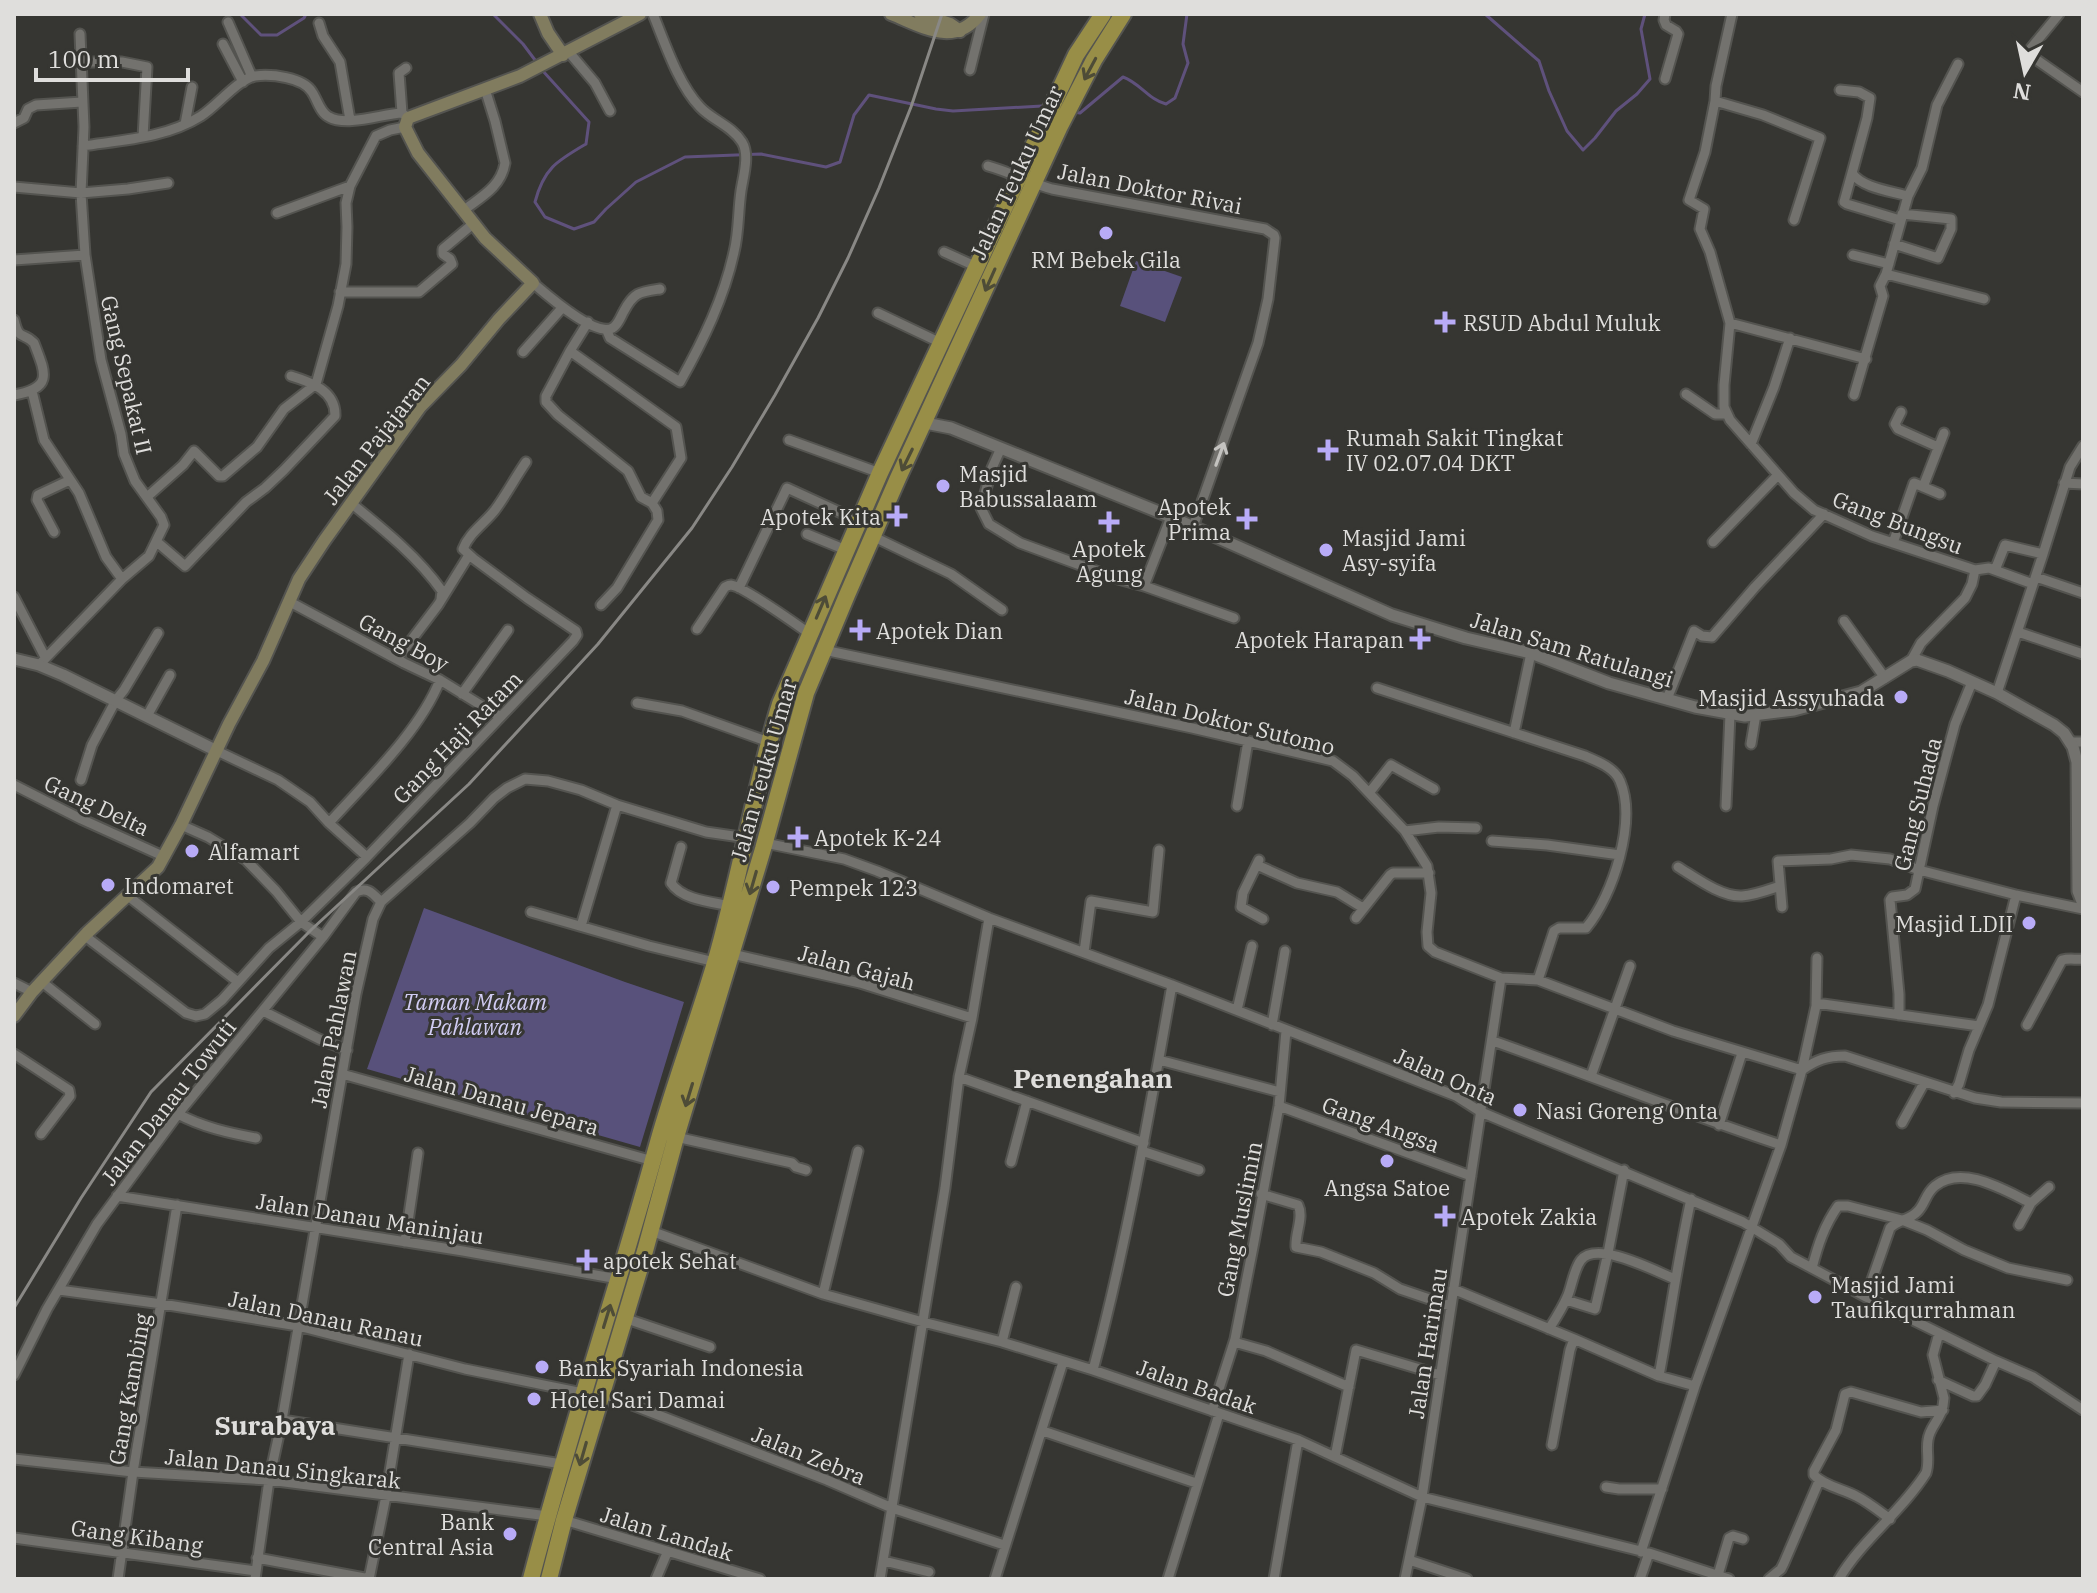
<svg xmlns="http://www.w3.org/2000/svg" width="2097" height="1593" font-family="'IBM Plex Serif',serif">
  <rect width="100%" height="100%" fill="#363632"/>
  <!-- green -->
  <path fill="#58517b" d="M1136 261 1182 277 1165 322 1120 306Z
    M424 908 625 982 684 1002 640 1147 367 1069Z"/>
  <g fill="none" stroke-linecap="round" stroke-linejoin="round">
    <!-- stream -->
    <path stroke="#5f517c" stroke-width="3" d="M240 14 261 35H277L304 18 306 14
      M493 14 523 44 538 64
      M1485 14 1539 61 1549 91 1567 131 1583 150 1595 138 1616 111 1637 94 1650 79 1641 29 1645 14
      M542 70 589 122 586 144C557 161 544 168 535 202L545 217 574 229 594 222 606 209 636 182 685 157 761 154 826 167 840 162 854 115 869 95 936 109 953 111 1042 106
      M1073 112 1080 113 1123 77C1140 83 1149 100 1166 104L1175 98 1188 63 1183 44 1187 14"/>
    <defs>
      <path id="minor" d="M1732 14 1716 86 1715 101 1763 115 1820 138 1794 220
        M2059 14 2027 53 2083 92
        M228 22 252 77
        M319 23 323 36 340 62 350 120
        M223 44 243 82
        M568 51 595 83 610 111
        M82 62H122L147 67 143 137
        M970 70 984 14
        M1665 79 1678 34 1676 31 1666 25 1664 20 1665 14
        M1840 90 1859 92 1870 98 1867 118 1852 173C1862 188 1891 191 1908 196
        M1715 101 1705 152 1689 200 1704 209 1700 229 1710 252 1730 323 1724 385V407L1730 420 1794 493 1814 510 1872 536 1975 570 1972 584 1965 598 1921 643 1911 661
        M402 113 399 73 406 68
        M14 123 24 118 28 109 36 105 82 102
        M185 124 192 87
        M83 146C123 140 166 138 201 116 217 106 238 79 255 76 271 74 303 77 312 92 317 99 320 113 329 117 347 127 382 114 402 113L408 118
        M988 166C1010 172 1030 183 1052 189L1265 229 1274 235 1275 238 1268 299 1258 343 1193 527
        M1852 173 1844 202 1847 204 1900 220
        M14 187 81 193 128 189 168 183
        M464 210C481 197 501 187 505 163L495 121 485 89
        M277 213 350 186
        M1894 244 1938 258 1951 229V219L1902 214
        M944 252 977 267
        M1853 255 1889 264
        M14 260 85 255
        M1886 274 1984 299
        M533 283C546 294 598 340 614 327 619 323 621 316 624 311 634 292 640 292 660 289
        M340 292H419L452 264 450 259 443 254V249L474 223
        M878 313 941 343
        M14 320C19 342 23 331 34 343 46 374 53 388 14 395
        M588 322 570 351 546 396V402L558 415 628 471 641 497 652 503 657 511 658 520 617 588 601 605
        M1730 323 1866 359
        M607 331 610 338 680 382C703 341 724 298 734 252 739 232 738 211 741 191 743 177 750 155 742 142 732 126 712 120 700 107 678 84 665 43 653 14
        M570 351 676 427 681 458 652 503
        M523 352 562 308
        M32 391 44 440 79 493 106 557 122 579
        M1686 394 1715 414H1726
        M1854 395 1883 296 1880 286 1886 274 1908 196 1922 168 1937 105 1958 64
        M1901 412 1895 424 1898 429 1938 447
        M789 440 880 473
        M1751 444 1774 387 1790 338
        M1001 448 992 468 981 508 989 524 1020 543 1118 579 1144 586 1171 517
        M2064 483 2083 484
        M1923 487 1944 433
        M147 497 183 465 194 451 219 476H223L257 447 284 409 316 384 338 306 346 264 347 227 346 203 350 186 376 136 390 130 405 127
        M351 503C383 529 418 557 442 591L441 599
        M54 532 37 500 38 495 70 480
        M807 534 846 550
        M872 536 951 574 1002 610
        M157 542 185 566 246 502 265 488 284 470 335 416C336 391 311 382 291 376
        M1713 542 1778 475
        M1893 543 1914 483 1940 494
        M1975 570 1989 568 2033 584
        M1995 570 2005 545 2043 554 2070 467 2083 446
        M2036 577 2083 593
        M1144 586 1234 618
        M739 588 787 488 859 521
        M14 597 45 657
        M290 602 404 663 440 680 500 717
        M1844 621 1885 678
        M697 629 725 587C727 586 729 585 731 585 743 586 797 625 810 634
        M2018 632 2083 654
        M824 650 1192 728 1333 761 1353 776 1405 831 1427 866 1431 893 1427 932 1428 946 1435 952 1501 978 1538 980 1673 1031 1802 1070
        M397 659 438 605 469 555
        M39 665 122 579 149 556 164 525 161 517 135 481 124 454 121 434 101 360 85 255 81 193 84 127 80 34
        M1377 688 1585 756C1597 761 1615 768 1620 781 1637 821 1613 896 1586 928H1559L1554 931 1538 980
        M1997 693 2043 554
        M462 694 508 630
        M1667 699 1694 631 1702 636 1712 637 1755 587 1824 514
        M637 703 682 711 769 742
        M147 716 170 675
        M1514 733 1531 653
        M2070 742H2083
        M1751 744 1756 714
        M217 751 278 780 310 802 329 823 367 857
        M81 780 92 745 116 700 124 690 158 633
        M14 785 81 819 165 857
        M1369 793 1391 765 1434 789
        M1237 806 1248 741
        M1726 806 1730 714
        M329 823C366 782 420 731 440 680
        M181 825 208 837 246 860 276 891 301 922 323 937
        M1405 831 1439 827 1476 828
        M1492 841 1547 845 1620 855
        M765 843 844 859 877 871 989 918 1172 985 1456 1096 1481 1112 1743 1222 1779 1244 1791 1257 1866 1297 1996 1361 2033 1377 2083 1410
        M681 847 671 883C682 900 712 902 731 906
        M1259 860 1243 893 1241 907 1263 919
        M1257 865 1297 883 1337 892 1363 908
        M1678 867C1696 878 1721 897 1742 896 1755 895 1768 890 1780 886
        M128 896 238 982
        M1782 907 1778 861 1831 859 1851 855 1890 859 1919 870 2016 895 2083 909
        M531 912 649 946 715 962
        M1356 918 1390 875 1393 873H1429
        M581 926 617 805
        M85 936 186 1013 196 1016 205 1014 222 1000 269 948 301 922 367 857 573 641 577 635 576 631 527 598 474 559 463 549C469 533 485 523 495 510 506 495 515 478 526 462
        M1084 952 1091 901 1153 912 1159 850
        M732 954 860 983 972 1018
        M42 982 95 1024
        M14 983 32 992
        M1816 1003 1979 1026
        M1237 1010 1252 946
        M263 1011 319 1039 347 1050
        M1899 1015V994L1890 900 1892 897 1907 895 1915 889 1933 806 1955 724 1972 682
        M1272 1025 1285 951
        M2027 1025 2062 960C2070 958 2076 960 2083 959
        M1493 1041C1589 1075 1684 1113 1781 1145
        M14 1054 69 1090 70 1096 41 1134
        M1159 1060 1280 1092
        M1802 1070C1816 1060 1827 1056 1845 1056L1975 1098 2001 1102 2083 1103
        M342 1074 653 1161
        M1591 1076 1630 966
        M959 1077 1144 1143
        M1954 1093 1959 1084 1969 1050 1988 1005 2016 895
        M1279 1106 1471 1176
        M178 1114C202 1127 229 1133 256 1138
        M1902 1123 1924 1083
        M1719 1125 1742 1053
        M676 1137 792 1163 796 1167 806 1170
        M1142 1151 1199 1170
        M1011 1162 1027 1101
        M1261 1194 1298 1205C1304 1217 1295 1233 1296 1247L1321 1252 1374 1273 1400 1289 1450 1306
        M117 1196 463 1251 618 1279
        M2019 1225 2031 1203
        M651 1231 823 1294 923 1322 1002 1342 1093 1370 1298 1440 1422 1497 1649 1553 1729 1579
        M405 1242 418 1153
        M1812 1268C1818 1245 1824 1226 1838 1206H1848L1902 1220 1927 1230 1964 1250 2008 1268 2067 1280
        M1453 1289 1574 1339
        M59 1290 162 1304 298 1326 465 1369 583 1393
        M823 1294 858 1151
        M1866 1297 1890 1228C1897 1220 1910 1220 1917 1212 1925 1205 1925 1194 1935 1186 1962 1164 2004 1190 2031 1203L2049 1187
        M1566 1300 1595 1309 1608 1253 1624 1170
        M624 1318 710 1347
        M1549 1329C1556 1318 1563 1307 1568 1295 1572 1285 1574 1269 1581 1260 1597 1240 1655 1271 1675 1279
        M1002 1342 1016 1287
        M1234 1342 1266 1351 1349 1387
        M1093 1370C1127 1243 1149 1114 1172 985
        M14 1375 47 1309 97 1224 178 1114 323 937 356 892C368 886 373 894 381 902
        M1659 1376C1670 1317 1678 1258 1691 1199
        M1938 1380 1973 1396H1977L1985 1385 1996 1361
        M601 1393 827 1480 892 1508 1004 1545
        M1212 1411 1235 1339 1254 1242 1279 1106 1286 1031
        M282 1420 562 1464
        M1043 1431 1196 1483
        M1552 1445 1570 1350 1574 1339 1659 1376 1695 1386
        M1335 1457 1356 1350 1440 1375
        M14 1459 133 1472 269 1480 548 1516
        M1606 1487 1619 1489H1662
        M1890 1519C1879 1511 1868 1502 1856 1496 1843 1489 1824 1486 1814 1475V1471L1836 1430 1845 1394 1851 1392 1921 1412 1943 1410
        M564 1520 760 1579
        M14 1538 256 1571
        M1641 1552 1695 1386 1781 1145 1802 1070 1816 1006 1817 958
        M257 1558 370 1579
        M1409 1560 1467 1579
        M884 1561 929 1572
        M1718 1575 1729 1538 1733 1536 1743 1539
        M118 1579 133 1472 177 1205
        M255 1579 269 1480 282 1420 356 994 373 919 381 902 470 823 494 798 507 788 525 779 548 781 581 790 617 805 706 832 747 838
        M369 1579 386 1496 409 1354
        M656 1579 667 1553
        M880 1579 945 1188 959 1077 972 1018 989 918
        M995 1579 1063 1362
        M1168 1579 1219 1414
        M1274 1579 1298 1440
        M1405 1579 1422 1497 1501 978
        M1640 1579 1649 1553
        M1769 1579 1781 1569 1784 1563 1819 1481
        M1839 1579C1861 1541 1902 1511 1926 1473 1930 1462 1926 1451 1928 1440 1930 1424 1943 1420 1944 1398L1933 1355 1939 1333"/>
      <path id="tertiary" d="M925 423 951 428 1171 517 1392 615 1466 638 1531 653 1609 683 1695 707 1745 716 1794 710 1861 692 1911 661 1917 660 1948 671 1997 693 2054 725 2064 733 2073 747 2077 762 2078 891 2083 904
        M14 659 39 665 63 675 217 751"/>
      <path id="secondary" d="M540 14 548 33 563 55
        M891 14C922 26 954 48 980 14
        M920 14 950 24 960 31
        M14 1016 32 992 87 933 158 867 181 825 229 724 263 661 299 579 324 541 420 407 461 365 499 319 533 283 485 238 418 153 405 127 408 118 520 76 640 14"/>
      <path id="trunk" d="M531 1579C569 1432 618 1288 658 1142 675 1082 697 1023 715 963 740 877 754 789 780 704L880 473 1076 55 1103 14
        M549 1579 564 1520 645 1251 676 1137 763 849 806 693 847 595 898 478 1060 126 1094 60 1123 14"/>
    </defs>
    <!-- minor casing -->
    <use href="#minor" stroke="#545450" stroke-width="13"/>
    <!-- tertiary casing -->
    <use href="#tertiary" stroke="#545450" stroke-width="15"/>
    <!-- secondary casing -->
    <use href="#secondary" stroke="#545450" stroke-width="16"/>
    <!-- trunk casing -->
    <use href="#trunk" stroke="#545450" stroke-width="20"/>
    <!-- minor -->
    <use href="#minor" stroke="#73726e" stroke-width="9"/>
    <!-- tertiary -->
    <use href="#tertiary" stroke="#73726e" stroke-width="11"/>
    <!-- secondary -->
    <use href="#secondary" stroke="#817c5f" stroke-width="12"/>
    <!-- trunk -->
    <use href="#trunk" stroke="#988e47" stroke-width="16"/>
    <!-- rail -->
    <path stroke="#898885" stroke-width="3" d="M14 1308 81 1198 151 1092 312 929 469 784 598 644 692 528 732 467 775 395 818 318 848 258 879 188 911 107 942 14"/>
  </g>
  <!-- one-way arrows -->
  <defs><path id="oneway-shaft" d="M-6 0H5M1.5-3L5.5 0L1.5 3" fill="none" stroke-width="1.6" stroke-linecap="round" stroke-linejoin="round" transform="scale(2)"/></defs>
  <g stroke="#4e4c37">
    <use href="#oneway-shaft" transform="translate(1090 69) rotate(118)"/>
    <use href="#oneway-shaft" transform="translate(990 280) rotate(114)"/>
    <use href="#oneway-shaft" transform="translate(907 460) rotate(116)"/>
    <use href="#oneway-shaft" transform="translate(821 607) rotate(-67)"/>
    <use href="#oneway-shaft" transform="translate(753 883) rotate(106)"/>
    <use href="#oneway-shaft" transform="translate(689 1095) rotate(107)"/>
    <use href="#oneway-shaft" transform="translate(607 1316) rotate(-73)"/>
    <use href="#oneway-shaft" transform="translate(583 1454) rotate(106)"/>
  </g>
  <use stroke="#c4c3c0" href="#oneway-shaft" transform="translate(1220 454) rotate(-70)"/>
  <!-- markers -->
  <g fill="#b8abf7" stroke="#363632" stroke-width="3">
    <circle cx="1106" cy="233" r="8"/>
    <path d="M1441 310h8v8h8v8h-8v8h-8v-8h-8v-8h8z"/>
    <path d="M1324 438h8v8h8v8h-8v8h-8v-8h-8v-8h8z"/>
    <circle cx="943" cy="486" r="8"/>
    <path d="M893 504h8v8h8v8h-8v8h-8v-8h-8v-8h8z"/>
    <path d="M1243 507h8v8h8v8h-8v8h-8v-8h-8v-8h8z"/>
    <path d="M1105 510h8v8h8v8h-8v8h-8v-8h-8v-8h8z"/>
    <circle cx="1326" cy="550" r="8"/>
    <path d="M856 618h8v8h8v8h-8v8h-8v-8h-8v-8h8z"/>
    <path d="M1416 627h8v8h8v8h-8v8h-8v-8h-8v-8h8z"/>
    <circle cx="1901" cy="697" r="8"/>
    <path d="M794 825h8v8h8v8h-8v8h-8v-8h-8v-8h8z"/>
    <circle cx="192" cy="851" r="8"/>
    <circle cx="108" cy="885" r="8"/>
    <circle cx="773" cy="887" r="8"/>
    <circle cx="2029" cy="923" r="8"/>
    <circle cx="1520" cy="1110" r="8"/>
    <circle cx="1387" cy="1161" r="8"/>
    <path d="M1441 1204h8v8h8v8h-8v8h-8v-8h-8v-8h8z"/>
    <path d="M583 1248h8v8h8v8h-8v8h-8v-8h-8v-8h8z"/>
    <circle cx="1815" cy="1297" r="8"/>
    <circle cx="542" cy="1367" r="8"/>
    <circle cx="534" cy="1399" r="8"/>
    <circle cx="510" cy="1534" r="8"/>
  </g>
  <g text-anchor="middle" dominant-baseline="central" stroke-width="6" stroke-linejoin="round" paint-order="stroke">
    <!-- street labels -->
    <g font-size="22" fill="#dfdedc" stroke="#363632">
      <text transform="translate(1016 172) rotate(-65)">Jalan Teuku Umar</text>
      <text transform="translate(1150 188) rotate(11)">Jalan Doktor Rivai</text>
      <text transform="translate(127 375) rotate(77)">Gang Sepakat II</text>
      <text transform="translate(376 439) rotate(-52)">Jalan Pajajaran</text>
      <text transform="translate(1898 522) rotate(21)">Gang Bungsu</text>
      <text transform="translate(404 642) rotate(28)">Gang Boy</text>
      <text transform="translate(1572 649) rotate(17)">Jalan Sam Ratulangi</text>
      <text transform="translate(1230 721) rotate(14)">Jalan Doktor Sutomo</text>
      <text transform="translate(457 737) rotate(-46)">Gang Haji Ratam</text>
      <text transform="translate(763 770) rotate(-74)">Jalan Teuku Umar</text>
      <text transform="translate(1917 804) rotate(-76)">Gang Suhada</text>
      <text transform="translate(97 805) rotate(25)">Gang Delta</text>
      <text transform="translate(857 967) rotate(15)">Jalan Gajah</text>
      <text transform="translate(333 1029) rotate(-79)">Jalan Pahlawan</text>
      <text transform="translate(1446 1076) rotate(24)">Jalan Onta</text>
      <text transform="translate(502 1100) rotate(16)">Jalan Danau Jepara</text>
      <text transform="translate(168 1102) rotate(-52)">Jalan Danau Towuti</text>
      <text transform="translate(1381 1124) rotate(20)">Gang Angsa</text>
      <text transform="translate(370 1218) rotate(9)">Jalan Danau Maninjau</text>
      <text transform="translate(1239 1219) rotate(-79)">Gang Muslimin</text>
      <text transform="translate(326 1318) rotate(12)">Jalan Danau Ranau</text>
      <text transform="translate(1427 1343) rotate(-81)">Jalan Harimau</text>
      <text transform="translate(1197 1386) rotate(19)">Jalan Badak</text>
      <text transform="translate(129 1389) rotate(-80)">Gang Kambing</text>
      <text transform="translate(809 1455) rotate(22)">Jalan Zebra</text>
      <text transform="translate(283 1468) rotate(6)">Jalan Danau Singkarak</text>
      <text transform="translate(667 1533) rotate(17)">Jalan Landak</text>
      <text transform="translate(137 1536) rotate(8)">Gang Kibang</text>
    </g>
    <!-- poi labels -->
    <g font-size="22" fill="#dfdedc" stroke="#363632" text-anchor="start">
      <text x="1106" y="259" text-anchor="middle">RM Bebek Gila</text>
      <text x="1463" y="322">RSUD Abdul Muluk</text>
      <text x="1346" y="437">Rumah Sakit Tingkat<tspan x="1346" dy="25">IV 02.07.04 DKT</tspan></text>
      <text x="959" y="473">Masjid<tspan x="959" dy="25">Babussalaam</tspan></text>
      <text x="1231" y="506" text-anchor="end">Apotek<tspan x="1231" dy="25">Prima</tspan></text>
      <text x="881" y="516" text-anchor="end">Apotek Kita</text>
      <text x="1342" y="537">Masjid Jami<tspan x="1342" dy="25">Asy-syifa</tspan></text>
      <text x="1109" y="548" text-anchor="middle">Apotek<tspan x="1109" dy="25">Agung</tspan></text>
      <text x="876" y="630">Apotek Dian</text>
      <text x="1404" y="639" text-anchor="end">Apotek Harapan</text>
      <text x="1885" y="697" text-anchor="end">Masjid Assyuhada</text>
      <text x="814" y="837">Apotek K-24</text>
      <text x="208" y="851">Alfamart</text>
      <text x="124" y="885">Indomaret</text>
      <text x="789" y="887">Pempek 123</text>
      <text x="2013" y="923" text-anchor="end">Masjid LDII</text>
      <text x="1536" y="1110">Nasi Goreng Onta</text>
      <text x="1387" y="1187" text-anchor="middle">Angsa Satoe</text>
      <text x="1461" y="1216">Apotek Zakia</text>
      <text x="603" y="1260">apotek Sehat</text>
      <text x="1831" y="1284">Masjid Jami<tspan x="1831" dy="25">Taufikqurrahman</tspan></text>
      <text x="558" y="1367">Bank Syariah Indonesia</text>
      <text x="550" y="1399">Hotel Sari Damai</text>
      <text x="494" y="1521" text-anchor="end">Bank<tspan x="494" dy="25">Central Asia</tspan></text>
    </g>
    <!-- park labels -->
    <g font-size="22" font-style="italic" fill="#d1ccf3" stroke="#363632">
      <text x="475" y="1001">Taman Makam<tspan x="475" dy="25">Pahlawan</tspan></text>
    </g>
    <!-- quarter labels -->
    <g font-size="26" font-weight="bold" fill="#dfdedc" stroke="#363632">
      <text x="1093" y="1078">Penengahan</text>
      <text x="275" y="1425">Surabaya</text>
    </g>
  </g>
  <!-- border -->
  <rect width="2097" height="1593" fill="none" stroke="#dfdedc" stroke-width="32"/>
  <!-- north arrow -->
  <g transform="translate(2025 72) rotate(189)" stroke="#363632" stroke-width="6" paint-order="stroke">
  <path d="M0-6L14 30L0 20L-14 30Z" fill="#dfdedc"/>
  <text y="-12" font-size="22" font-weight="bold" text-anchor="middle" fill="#dfdedc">N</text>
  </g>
  <!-- scale -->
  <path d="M36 68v12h152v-12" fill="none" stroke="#dfdedc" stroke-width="4"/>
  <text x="48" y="68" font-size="24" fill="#dfdedc" stroke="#363632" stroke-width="6" paint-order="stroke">100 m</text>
</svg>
